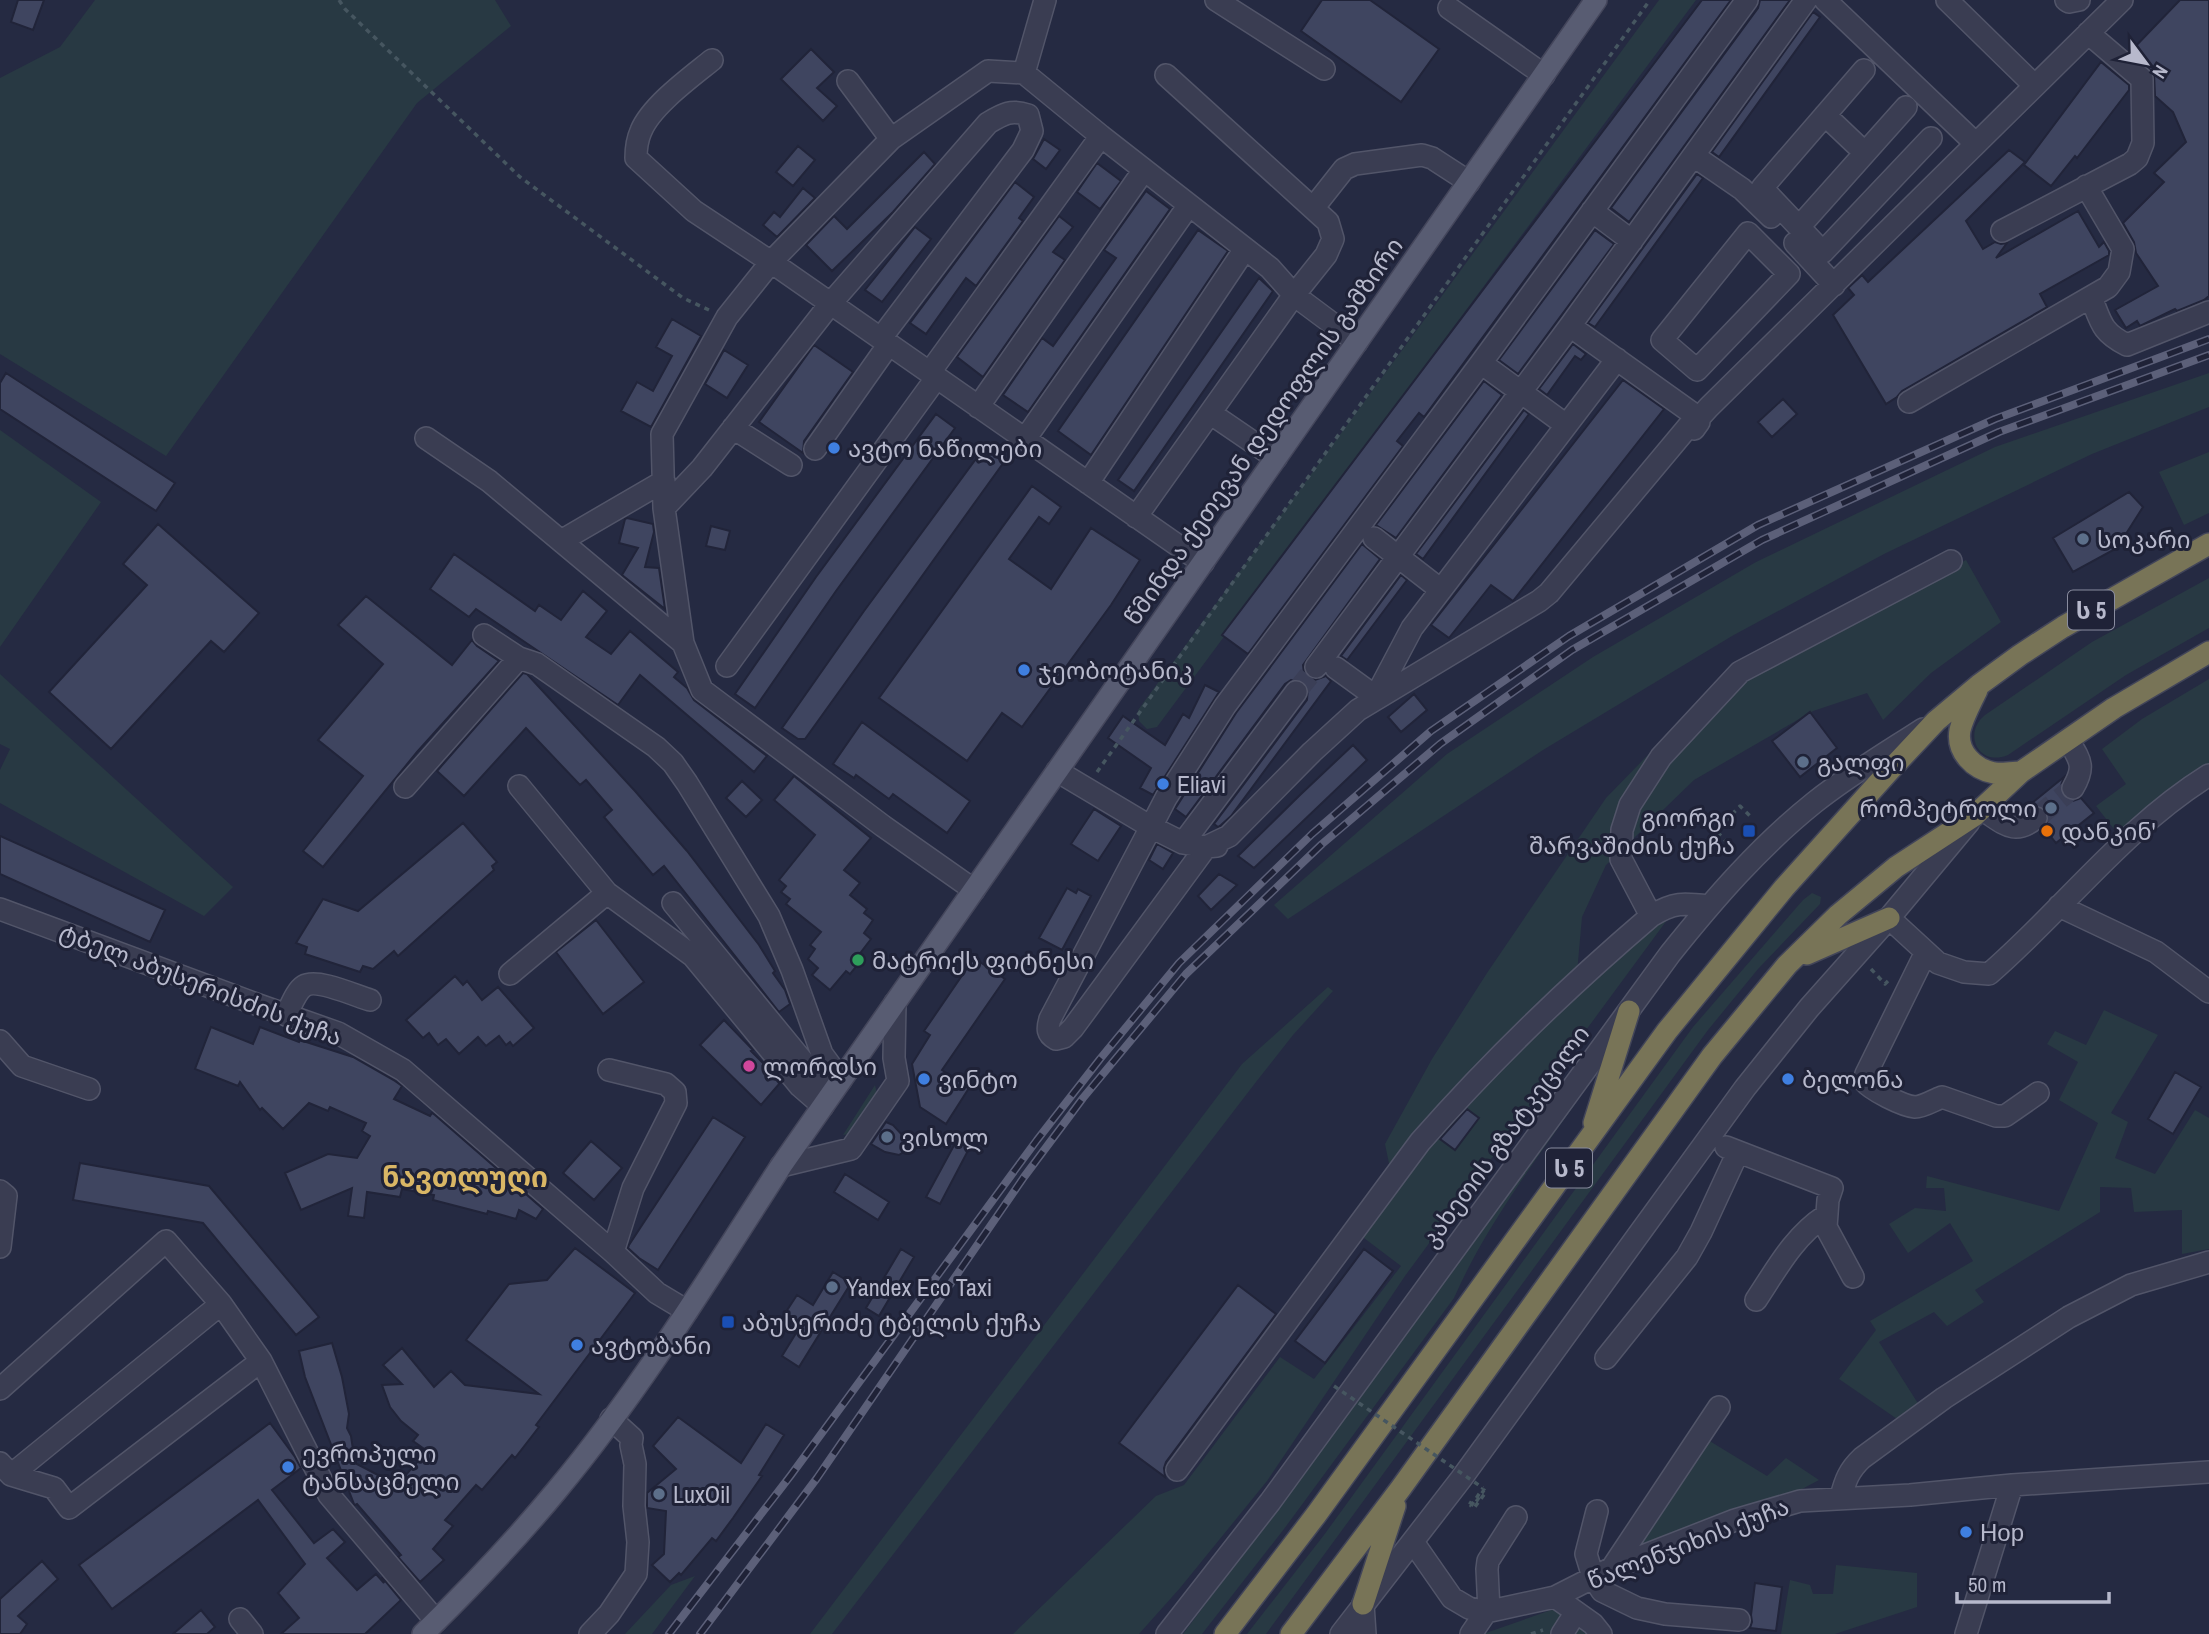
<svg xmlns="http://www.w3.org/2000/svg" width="2209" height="1634" font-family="'Archivo Narrow','Noto Sans Georgian',sans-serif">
  <rect width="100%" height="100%" fill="#252a42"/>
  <!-- green -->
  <path fill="#283943" d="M95 0H495L511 26 417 103 166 456 0 354V78L60 47Z
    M1659 0H1696L1157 727 1147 729 1139 721 1138 710Z
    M2209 373V407L2092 454 1884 554 1732 636 1543 750 1288 919 1274 905 1447 754 1593 657 1756 562 1995 447Z
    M0 430 101 502 0 647Z
    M2209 452V513L2184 525 2159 472Z
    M1966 560 2001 622 1931 673 1883 720 1867 693 1813 711 1694 780 1606 865 1582 917 1577 973 1631 945 1670 916 1405 1276 1267 1481 1180 1588 1139 1634H1013L1156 1496 1184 1485 1280 1357 1314 1379 1401 1266 1356 1232 1393 1183 1385 1144 1432 1059 1487 973 1606 798 1677 725 1751 673 1895 595Z
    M2209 578V628L2126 675 2008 755C1979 767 1962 734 1985 715L2092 642Z
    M0 674 233 887 204 916 0 803V770L10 749 0 744Z
    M2209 679V766L2117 833 2096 806 2126 784 2102 749 2142 719Z
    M1812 893 1821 897 1820 904 1758 969 1708 1030 1266 1634H1247L1324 1535 1693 1027 1803 900Z
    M1328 987 1333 991 1293 1035 1256 1082 832 1634H810L1242 1064Z
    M2104 1010 2158 1035 2111 1113 2128 1122 2115 1158 2155 1174 2195 1110 2209 1118V1249L2182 1254V1210L2134 1212 2131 1188 2100 1187V1212L1975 1290 1984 1302 1947 1326 1934 1312 1879 1342 1919 1405 1900 1421 1839 1379 1876 1330 1870 1321 1973 1261 1950 1223 1908 1253 1889 1224 1915 1208 1946 1211 1944 1188H1926L1927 1176 2059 1211 2098 1123 2059 1100 2078 1062 2047 1044 2055 1031 2086 1045Z
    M1601 1067C1551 1140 1489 1218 1454 1298L1284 1529 1202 1634H1183L1395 1350Z
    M875 1085 878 1098 855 1133 843 1135Z
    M1708 1440 1767 1476 1786 1458 1819 1480 1791 1495 1639 1545Z
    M1836 1565 1917 1573V1607L1835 1634H1781L1790 1580 1810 1585 1813 1594H1833Z
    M695 1576 652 1634H625L671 1585Z
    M1557 1608 1590 1634H1483Z"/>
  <!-- building -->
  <path fill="#3f4560" stroke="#212439" stroke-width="2" d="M18 0H44L33 30 11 22Z
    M1322 0H1370L1439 49 1401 102 1301 31Z
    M1702 0H1731L1424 417 1419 413 1397 441 1403 446 1248 654 1222 635Z
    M1760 0H1790L1629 222 1611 208 1758 8Z
    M2180 0H2209V296L2204 300 2177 311 2175 309 2140 326 2137 321 2126 328 2115 310 2158 286 2136 253 2134 242 2123 223 2164 182 2154 173 2186 142 2173 112 2155 96 2154 73 2130 52Z
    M1813 12 1820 17 1719 157 1712 152Z
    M811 49 834 72 817 88 837 106 823 121 781 79Z
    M2101 62 2129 85V90L2077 158 2075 156 2051 186 2024 165Z
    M1044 139 1060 150 1046 169 1033 159Z
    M798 146 815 160 793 186 776 172Z
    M2009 150 2025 162 1966 221 1983 249 1995 242 2001 244 2007 243 1996 258 2078 211 2099 247 2104 242 2109 251V255L2040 294 2047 307 1902 391 1897 397 1886 404 1833 315 1854 295 1848 288 1862 275 1868 282Z
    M924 152 935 164 893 212 832 271 806 245 834 216 847 229Z
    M1097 163 1121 181 1100 209 1077 192Z
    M1697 174 1703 178 1595 327 1588 323Z
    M1015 182 1034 197 1019 218 1023 221 976 286 966 278 926 334 910 323Z
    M803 188 815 198 777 237 763 225 774 212 780 217Z
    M1146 191 1170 209 1028 412 1003 395 1042 338 1053 346 1116 258 1104 250Z
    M1059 216 1073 227 1053 252 1065 260 983 377 957 357Z
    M915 227 931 239 882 302 865 290Z
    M1198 230 1228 251 1091 455 1058 431Z
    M1595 230 1614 244 1518 374 1499 360Z
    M1259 278 1273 291 1134 491 1118 480Z
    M672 319 701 336 651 427 621 411 637 382 653 391 672 356 656 347Z
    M1573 344 1586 354 1581 360 1575 356 1547 395 1539 389Z
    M814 345 853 372 804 441 803 453 759 422Z
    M724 350 748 365 727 398 705 384Z
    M6 373 175 483 156 511 0 409V383Z
    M1623 380 1664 409 1513 601 1491 585 1449 638 1431 625Z
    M1484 381 1502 395 1396 538 1376 525Z
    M1783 399 1797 414 1772 437 1758 422Z
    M1524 410 1529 414 1423 559 1416 554Z
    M936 414 955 428 836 591 755 708 735 694 816 577Z
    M984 448 1004 462 805 739H798L782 728 864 611Z
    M1032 486 1061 507 1049 524 1039 517 1009 559 1051 589 1091 528 1140 560 1111 605 1022 727 1002 713 967 761 879 698Z
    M2129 492 2143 507 2117 548 2073 572 2053 538Z
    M627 518 653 524 654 532 645 567 659 568 665 609 622 575 638 548 619 543 625 519Z
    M158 524 259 613 224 652 211 641 111 749 49 692 147 585 123 564Z
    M711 526 730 531 725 550 706 546Z
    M1362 544 1380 559 1303 665 1304 673 1309 678 1315 680 1326 676 1331 681 1231 816 1221 825 1218 827 1214 824 1307 700 1308 687 1303 681 1291 680 1285 684 1186 817 1175 809 1236 713Z
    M454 554 535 611 539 605 561 620 583 591 607 611 586 637 611 654 630 631 678 672 674 677 687 688 694 700 767 756 754 772 640 675 618 705 476 609 469 617 430 589Z
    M1401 575 1407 580 1347 660 1341 656Z
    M366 596 452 665 472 640 477 646 499 661 417 752 323 867 303 851 363 776 318 740 383 664 338 625Z
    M523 673 527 674 635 791 687 851 759 945 775 971 773 973 785 990 790 1004 779 1012 664 866 653 875 604 817 612 810 586 780 580 785 526 728 464 796 437 771Z
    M1205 685 1219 692 1153 795 1140 788 1151 768 1108 738 1123 716 1165 745 1183 714 1189 718Z
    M1414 694 1427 710 1401 732 1388 717Z
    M1810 712 1837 748 1800 777 1772 741Z
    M862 722 970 801 947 833 893 794 889 799 856 775 854 778 833 764Z
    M1353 745 1367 760 1254 868 1238 856 1300 795Z
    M794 776 871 838 844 870 860 883 850 895 867 909 864 913 873 920 864 933 871 939 858 956 862 959 850 974 846 971 830 990 812 975 818 968 808 959 815 949 810 945 821 932 786 904 790 899 781 892 786 886 779 880 815 835 774 800Z
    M2064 777 2060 788 2062 795 2073 801 2081 798 2094 813 2056 843 2044 828 2049 818 2046 810 2036 805 2027 807Z
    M742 781 762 800 746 817 726 798Z
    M1094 809 1121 826 1098 861 1071 844Z
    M463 823 497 862 492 866 494 870 398 956 394 951 373 969 363 966 360 972 305 954 307 947 296 943 323 899 358 911Z
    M0 836 165 910 150 942 0 874Z
    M1157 844 1173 853 1163 869 1149 860Z
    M1219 874 1237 885 1211 910 1198 896Z
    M1067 888 1076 893 1078 889 1091 896 1062 950 1039 938Z
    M596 920 644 982 603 1014 556 952Z
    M974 958 1005 979 942 1070 969 1088 946 1124 920 1107 912 1064 930 1035 924 1031Z
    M455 976 463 985 467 981 482 1000 498 987 534 1028 513 1046 510 1042 506 1045 499 1036 486 1046 478 1037 459 1054 446 1039 438 1045 429 1033 423 1038 406 1020Z
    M724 1020 753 1050 751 1051 765 1065 763 1066 780 1083 761 1105 700 1045Z
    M211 1027 253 1044 260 1027 299 1042 300 1040 353 1057 395 1081 402 1086 394 1099 430 1116 432 1113 435 1115 543 1209 536 1219 519 1210 516 1219 488 1211 487 1214 433 1200 434 1195 402 1189 400 1197 367 1192 364 1218 348 1216 352 1188 301 1210 285 1173 328 1154 357 1158 370 1136 362 1131 366 1123 330 1107 328 1111 309 1103 283 1129 262 1108 260 1110 240 1082 238 1086 195 1069Z
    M2175 1072 2201 1087 2173 1134 2148 1119Z
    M1467 1109 1479 1118 1455 1150 1440 1139Z
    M713 1117 745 1137 658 1270 639 1258 628 1248 629 1245Z
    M886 1122 893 1125 905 1138 907 1146 905 1151 899 1155 885 1152 871 1144Z
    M958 1138 971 1145 940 1204 926 1197Z
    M591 1141 622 1168 594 1200 563 1173Z
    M80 1163 209 1186 319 1317 296 1335 203 1223 73 1200Z
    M845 1174 889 1202 878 1220 834 1192Z
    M575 1248 635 1293 536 1425 539 1427 515 1458 512 1455 482 1490 476 1485 445 1520 453 1526 433 1549 444 1560 420 1582 398 1557 401 1555 357 1504 355 1505 354 1504 305 1377 299 1351 332 1343 342 1377 349 1414 347 1428 351 1436 355 1463 397 1485 427 1451 413 1441 418 1435 401 1421 390 1407 382 1385 402 1384 383 1365 402 1348 434 1387 451 1371 465 1385 539 1394 466 1340 509 1284 547 1280Z
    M901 1249 914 1257 879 1316 866 1308Z
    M1364 1249 1393 1271 1325 1363 1295 1341Z
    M833 1272 851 1283 799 1367 782 1356 801 1325 784 1315 797 1295 813 1305Z
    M1238 1285 1276 1314 1166 1462 1164 1468 1165 1477 1119 1443Z
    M678 1417 741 1463 766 1424 784 1435 759 1475 762 1476 733 1518 716 1541 712 1538 681 1575 679 1573 670 1582 652 1565 664 1554 666 1511 647 1508V1493L676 1469 653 1446Z
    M270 1423 295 1457 301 1468 272 1490 314 1543 333 1529 345 1542 327 1558 357 1590 376 1574 384 1583 382 1577 401 1600 365 1634H281L299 1618 278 1593 305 1564 258 1500 112 1609 79 1565Z
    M42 1561 58 1579 18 1616 27 1624 20 1634H0V1599Z
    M1755 1583 1782 1587 1776 1631 1750 1628 1752 1622 1751 1615Z
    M201 1610 215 1627 207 1634H173Z"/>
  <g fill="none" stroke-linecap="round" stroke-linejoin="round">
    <!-- minor-tunnel -->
    <path stroke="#3b3f57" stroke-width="21" stroke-dasharray="21 10" stroke-linecap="butt" d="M1296 692 1316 667
      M2036 818 2073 788"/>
    <defs>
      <path id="minor" d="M1216 0 1324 69
        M1825 0 1975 143
        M1947 0 2034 85
        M2066 0 2069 2 2079 0
        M1449 8 1544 75
        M712 60C691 77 651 106 641 131 637 140 636 148 636 158L694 211 771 262 1203 563
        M1024 73 1101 136 1270 268 1294 295 1136 517
        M1166 75 1328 222 1333 239 1326 255 1294 295 1357 342
        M848 81 891 139
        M1825 115 1865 153
        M1694 156 1742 189 1771 217
        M1314 207 1344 169 1355 164 1422 155 1432 158 1469 182
        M1592 211 1632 241
        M1799 227 1906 107
        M2002 231 2130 164 2137 158 2143 143 2142 79 2088 33
        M1748 233 1789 274 1697 370 1662 340Z
        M1795 243 1834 285
        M1815 244 1823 252 1931 138
        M1804 253 1815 244 1762 188 1864 70
        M2091 297C2101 322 2101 332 2127 345L2209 312
        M1570 326 1699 418
        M1481 363 1566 425
        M930 372 1101 136
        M1909 402 2108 287 2119 272 2123 249 2086 186
        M978 407 1144 170
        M1210 413 1276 458
        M1697 416 1549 593 1539 601 1358 710 1312 752 1229 836 1206 847 1073 1028 1064 1037 1056 1039C1047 1034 1047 1029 1050 1019L1151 827 1166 798 1225 706 1481 363 1747 0
        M733 428 791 465
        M1694 429 1699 422V418L1709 407 2122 0
        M426 438 489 481 683 643
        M1025 439 1189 205
        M815 449 889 344
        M1088 483 1245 249
        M664 508 702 468 831 303 988 123C1003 114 1011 109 1028 115L1032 131 1023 150 881 338
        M1374 538 1441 590
        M561 541 664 481
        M484 635 519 658 537 664 656 747 673 763 687 783 769 916 792 970 822 1054 841 1080
        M727 666 937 377
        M1316 667 1570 326 1806 0
        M1336 668 1376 697
        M1375 698 1412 628 1617 359
        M2068 740C2080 760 2086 766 2073 788
        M1057 771 1151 827 1183 843 1206 847 1217 846
        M519 786 607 893 693 956 800 1086 823 1106
        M405 787 519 658
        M1981 809C2003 822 2013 837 2036 818
        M1183 843 1296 692
        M974 890 883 826 702 690 683 643 664 508 662 434 727 317 771 262 891 139 988 71 1024 73 1045 0
        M673 903 810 1070 833 1091
        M2059 906 2156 952 2209 992
        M0 909 256 1004 338 1033 403 1070 613 1252 657 1293 687 1311
        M1651 916 1621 859 1622 830 1630 805 1661 757 1740 672 1951 561
        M1889 918 1938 963 1964 972 1989 974C2064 909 2124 828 2209 775
        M1925 954 1866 1074 1864 1081C1871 1090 1903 1106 1915 1107 1923 1107 1934 1100 1942 1097L1996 1116H2005L2038 1093
        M510 974 607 893
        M286 1015C291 1006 296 991 304 986 317 978 356 996 370 1000
        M0 1041 22 1066 89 1089
        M609 1070 666 1084 675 1092 676 1103 633 1188 613 1252
        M1726 1147 1832 1188 1828 1200 1826 1227 1853 1277
        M781 1166 851 1149 898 1081 894 1058 895 1003
        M0 1191 6 1196 0 1247
        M1756 1300C1776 1270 1794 1236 1825 1216
        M1606 1358 1687 1257 1701 1232 1738 1152
        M0 1389 166 1241 221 1304
        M0 1463 11 1475 54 1488 69 1508 261 1361
        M1177 1470 1420 1142C1491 1061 1569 986 1651 916 1674 902 1683 903 1709 906
        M11 1475 221 1304 261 1361 329 1495 436 1621
        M1841 1497C1845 1481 1849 1470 1862 1458L1944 1398 2069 1317 2131 1285 2209 1262
        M1597 1511 1586 1554 1593 1577 1602 1591 1637 1608 1665 1614 1739 1620
        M1413 1542 1452 1598 1469 1608 1486 1612 1555 1597 1612 1568 1735 1520 1800 1501 1910 1495 2012 1485 2209 1472
        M1612 1568 1719 1407
        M1555 1597 1593 1624 1601 1634
        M1363 1604 1365 1634
        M1489 1611 1487 1569 1488 1561 1516 1517
        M240 1619 252 1634
        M590 1634 609 1614 636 1574 638 1542 634 1506 635 1464 631 1445 632 1438 611 1419
        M1167 1634 1270 1502 1670 954C1714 899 1760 846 1815 802 1849 775 1886 753 1923 729
        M1341 1634 1461 1479 1745 1088 1809 1008 1889 918 1969 822
        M1471 1634 1486 1612
        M1562 1634 1576 1612
        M1966 1634 2012 1485"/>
      <path id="major" d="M423 1634C470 1588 515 1541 557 1490 641 1389 710 1276 781 1166L1596 0"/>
      <path id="highway" d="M1977 690C1971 703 1963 717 1960 730 1956 752 1974 769 1994 773 2002 774 2012 772 2021 772
        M1807 954 1889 918
        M1594 1123 1629 1011
        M1363 1604 1395 1506
        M1225 1634 1316 1515 1667 1031 1784 888 1890 770 1936 721 1979 685 2020 655 2063 627 2209 544
        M1291 1634 1401 1488 1712 1056 1787 965 1838 915 1896 867 1974 816 2021 772 2114 708 2209 652"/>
    </defs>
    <!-- minor casing -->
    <use href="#minor" stroke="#525569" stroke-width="24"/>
    <!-- major casing -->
    <use href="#major" stroke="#44465b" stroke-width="24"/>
    <!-- highway casing -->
    <use href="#highway" stroke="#424559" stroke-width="24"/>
    <!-- path -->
    <path stroke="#465660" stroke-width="3.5" stroke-dasharray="5 5" stroke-linecap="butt" d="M339 0 345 9 520 177 683 298 709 310
      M1097 772 1650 0
      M1735 850 1716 831 1740 806 1751 817
      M1871 969 1885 984 1888 981
      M1469 1502 1474 1505 1484 1490 1486 1492 1474 1508 1471 1506 1483 1488
      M1531 1634 1543 1630"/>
    <!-- minor -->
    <use href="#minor" stroke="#3a3d52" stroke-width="21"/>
    <!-- major -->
    <use href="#major" stroke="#585c72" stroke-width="21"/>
    <!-- highway -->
    <use href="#highway" stroke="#787457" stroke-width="21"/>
    <defs>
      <path id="rail" d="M669 1634 791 1475 1037 1140 1100 1059 1179 963 1312 834 1431 731 1569 636 1758 525 1995 419 2209 339
        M700 1634 817 1478 1024 1177 1083 1098 1186 974 1322 844 1440 744 1572 650 1762 540 1999 432 2209 355"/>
    </defs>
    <!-- rail casing -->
    <use href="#rail" stroke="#5c6079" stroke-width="8"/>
    <!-- rail -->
    <use href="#rail" stroke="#1f2237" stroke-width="5" stroke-dasharray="16" stroke-linecap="butt"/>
    <!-- path-bridge -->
    <path stroke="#465660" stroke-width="3.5" stroke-dasharray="5 5" stroke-linecap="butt" d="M1334 1386 1483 1488"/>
  </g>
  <!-- markers -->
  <g fill="#3f7fe0" stroke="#1f2237" stroke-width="2.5">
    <circle cx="834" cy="448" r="7"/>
    <circle cx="1024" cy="670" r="7"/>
    <circle cx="1163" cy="784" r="7"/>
    <circle cx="924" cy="1079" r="7"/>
    <circle cx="1788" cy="1079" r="7"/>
    <circle cx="577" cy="1345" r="7"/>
    <circle cx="288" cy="1467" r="7"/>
    <circle cx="1966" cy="1532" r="7"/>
  </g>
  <g fill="#5c6f8a" stroke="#1f2237" stroke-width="2.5">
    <circle cx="2083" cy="539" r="7"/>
    <circle cx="1803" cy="762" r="7"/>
    <circle cx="2051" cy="808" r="7"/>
    <circle cx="887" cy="1137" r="7"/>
    <circle cx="832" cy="1287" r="7"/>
    <circle cx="659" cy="1494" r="7"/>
  </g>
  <g fill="#1a4fb4" stroke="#1f2237" stroke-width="2.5">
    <rect x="1742" y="824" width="14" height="14" rx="3.5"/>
    <rect x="721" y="1315" width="14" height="14" rx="3.5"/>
  </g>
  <circle fill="#e8710a" stroke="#1f2237" stroke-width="2.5" cx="2047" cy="831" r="7"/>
  <circle fill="#2e9e5b" stroke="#1f2237" stroke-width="2.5" cx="858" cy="960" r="7"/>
  <circle fill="#d1479c" stroke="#1f2237" stroke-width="2.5" cx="749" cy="1066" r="7"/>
  <g text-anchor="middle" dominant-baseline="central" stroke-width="6" stroke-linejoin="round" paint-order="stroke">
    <!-- shield labels -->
    <g fill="#1f2237" stroke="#898c9f" stroke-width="2">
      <rect x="2068" y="590.5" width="46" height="39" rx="5"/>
      <rect x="1546" y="1148.5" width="46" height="39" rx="5"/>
    </g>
    <g font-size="23" font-weight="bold" fill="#b7b9cc">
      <text x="2091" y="610">ს 5</text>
      <text x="1569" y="1168">ს 5</text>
    </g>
    <!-- street labels -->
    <g font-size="24" fill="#b7b9cc" stroke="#1f2237">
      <text transform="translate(1263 431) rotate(-55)">წმინდა ქეთევან დედოფლის გამზირი</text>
      <text transform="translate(201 984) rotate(21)">ტბელ აბუსერისძის ქუჩა</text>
      <text transform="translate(1505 1136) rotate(-54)">კახეთის გზატკეცილი</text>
      <text transform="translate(1688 1543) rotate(-21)">წალენჯიხის ქუჩა</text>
    </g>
    <!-- poi labels -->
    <g font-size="24" fill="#b7b9cc" stroke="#1f2237" text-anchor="start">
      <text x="848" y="448">ავტო ნაწილები</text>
      <text x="2097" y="539">სოკარი</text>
      <text x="1038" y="670">ჯეობოტანიკ</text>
      <text x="1817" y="762">გალფი</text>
      <text x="1177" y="784">Eliavi</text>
      <text x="2037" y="808" text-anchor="end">რომპეტროლი</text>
      <text x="1735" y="817" text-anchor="end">გიორგი<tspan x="1735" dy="28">შარვაშიძის ქუჩა</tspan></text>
      <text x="2061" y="831">დანკინ'</text>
      <text x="872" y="960">მატრიქს ფიტნესი</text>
      <text x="763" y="1066">ლორდსი</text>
      <text x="938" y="1079">ვინტო</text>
      <text x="1802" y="1079">ბელონა</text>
      <text x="901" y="1137">ვისოლ</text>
      <text x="846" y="1287">Yandex Eco Taxi</text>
      <text x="742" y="1322">აბუსერიძე ტბელის ქუჩა</text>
      <text x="591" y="1345">ავტობანი</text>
      <text x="302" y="1453">ევროპული<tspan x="302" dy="28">ტანსაცმელი</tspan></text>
      <text x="673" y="1494">LuxOil</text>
      <text x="1980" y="1532">Нор</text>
    </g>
    <!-- quarter labels -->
    <g font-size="28" font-weight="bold" fill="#d9b665" stroke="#1f2237">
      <text x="465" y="1177">ნავთლუღი</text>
    </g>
  </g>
  <!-- north arrow -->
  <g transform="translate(2146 63) rotate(122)" stroke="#1f2237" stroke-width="5" paint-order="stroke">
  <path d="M0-5L12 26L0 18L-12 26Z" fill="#b7b9cc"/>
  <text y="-10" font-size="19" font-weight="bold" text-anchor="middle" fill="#b7b9cc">N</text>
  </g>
  <!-- scale -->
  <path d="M1957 1592v10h152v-10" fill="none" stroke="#b7b9cc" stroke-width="3.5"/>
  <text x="1968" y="1592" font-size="21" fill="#b7b9cc" stroke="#1f2237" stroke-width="5" paint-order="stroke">50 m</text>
</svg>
